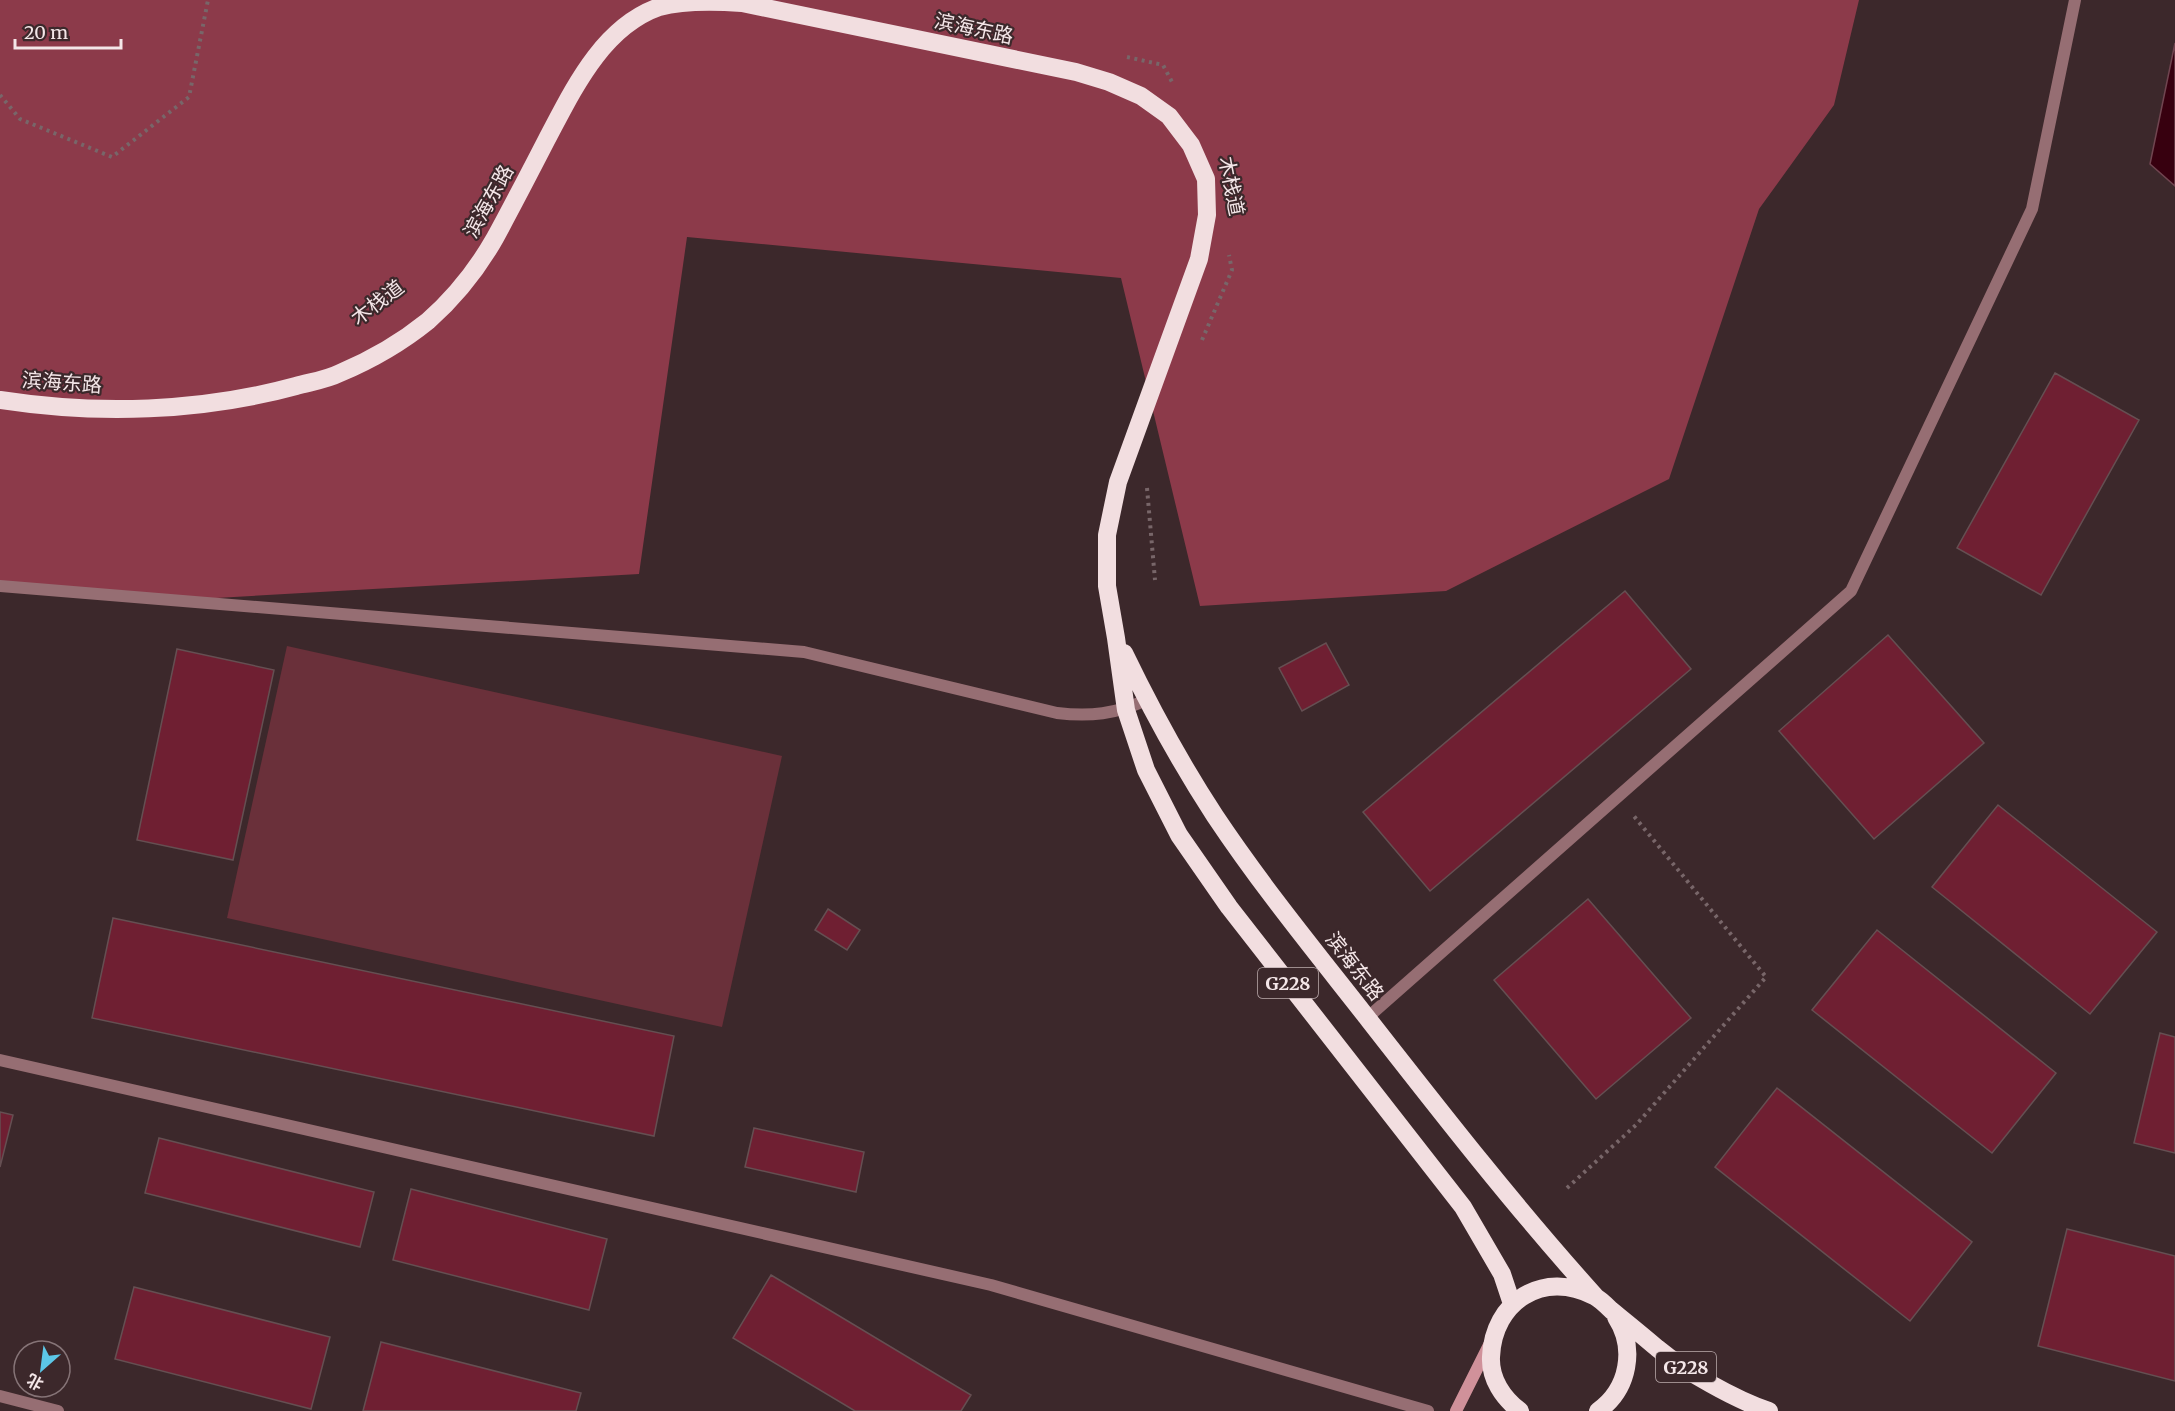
<svg xmlns="http://www.w3.org/2000/svg" width="2175" height="1411" font-family="Merriweather,'Noto Sans SC',serif">
  <rect width="100%" height="100%" fill="#3c282b"/>
  <!-- green -->
  <path fill="#6a303a" d="M287 646 782 756 722 1027 227 918Z"/>
  <!-- forest -->
  <path fill="#8c3a4a" d="M0 0H1859L1834 105 1759 209 1669 479 1446 591 1200 606 1121 278 687 237 639 574 181 600 0 581Z"/>
  <!-- water -->
  <path fill="#37000f" stroke="#704550" stroke-width="1.5" d="M2175 43V186L2150 164Z"/>
  <!-- building -->
  <path fill="#6f1f32" stroke="#654f52" stroke-width="1.5" d="M2055 373 2139 420 2041 595 1957 548Z
    M1625 591 1691 669 1430 891 1363 812Z
    M1888 635 1984 743 1874 839 1779 731Z
    M1326 643 1349 685 1302 711 1279 668Z
    M177 649 274 670 233 860 137 840Z
    M1998 805 2157 932 2090 1014 1932 887Z
    M1588 899 1691 1018 1596 1099 1494 980Z
    M828 909 860 930 847 950 815 930Z
    M113 918 674 1036 654 1136 92 1018Z
    M1877 930 2056 1073 1992 1153 1812 1010Z
    M2160 1033 2175 1037V1153L2134 1143Z
    M1777 1088 1972 1242 1910 1321 1715 1167Z
    M0 1112 13 1115 0 1167Z
    M754 1128 864 1152 856 1192 745 1167Z
    M159 1138 374 1192 360 1247 145 1193Z
    M411 1189 607 1239 589 1310 393 1260Z
    M2067 1229 2175 1256V1381L2038 1346Z
    M771 1275 971 1395 961 1411H855L733 1338Z
    M134 1287 330 1337 311 1409 115 1359Z
    M381 1342 581 1393 576 1411H363Z"/>
  <g fill="none" stroke-linecap="round" stroke-linejoin="round">
    <!-- path -->
    <path stroke="#786669" stroke-width="4" stroke-dasharray="3 4.5" stroke-linecap="butt" d="M1127 57 1163 65 1172 82
      M0 95 20 119 112 157 189 97 208 0
      M1202 340 1232 270 1229 255
      M1147 488 1155 580
      M1567 1188 1636 1125 1766 977 1633 815"/>
    <!-- lane -->
    <path stroke="#966e73" stroke-width="12" d="M0 586 804 652 1057 713C1090 717 1116 714 1146 700"/>
    <!-- street -->
    <path stroke="#966e73" stroke-width="12" d="M1367 1018 1851 591 2032 209 2075 0
      M0 1060 991 1285 1428 1411
      M0 1396 58 1411"/>
    <!-- secondary -->
    <path stroke="#d0919a" stroke-width="12" d="M1456 1411 1489 1345"/>
    <!-- highway -->
    <path stroke="#f2dee0" stroke-width="18" d="M0 400C97 415 201 412 296 386 310 382 326 380 340 373 371 360 402 342 428 321 454 298 478 268 495 238 513 205 530 172 547 139 573 90 602 27 659 7 685 0 715 1 742 3L1076 72 1109 82 1141 96 1169 116 1191 145 1206 179 1207 215 1199 259 1118 482 1107 535V586L1116 638 1126 710 1146 770 1179 835 1229 907 1463 1207 1502 1274 1512 1304
      M1124 653C1151 709 1181 764 1215 816 1261 885 1314 950 1365 1015 1440 1111 1514 1206 1595 1296
      M1520 1411C1503 1398 1490 1379 1491 1357 1493 1302 1543 1269 1594 1296 1600 1299 1606 1305 1611 1310 1627 1323 1642 1335 1657 1348 1686 1372 1734 1399 1769 1411
      M1598 1411C1629 1389 1636 1348 1616 1317"/>
  </g>
  <g text-anchor="middle" dominant-baseline="central" stroke-width="4.5" stroke-linejoin="round" paint-order="stroke">
    <!-- shield labels -->
    <g fill="#3c282b" stroke="#bdadaf" stroke-width="1.5">
      <rect x="1258" y="968" width="60" height="30" rx="4.5"/>
      <rect x="1656" y="1352" width="60" height="30" rx="4.5"/>
    </g>
    <g font-size="18" font-weight="bold" fill="#f4e6e8">
      <text x="1288" y="983">G228</text>
      <text x="1686" y="1367">G228</text>
    </g>
    <!-- street labels -->
    <g font-size="20" fill="#f4e6e8" stroke="#3c282b">
      <text transform="translate(974 28) rotate(12)">滨海东路</text>
      <text transform="translate(1232 186) rotate(79)">木栈道</text>
      <text transform="translate(488 201) rotate(-61)">滨海东路</text>
      <text transform="translate(377 302) rotate(-37)">木栈道</text>
      <text transform="translate(62 382) rotate(4)">滨海东路</text>
      <text transform="translate(1355 966) rotate(52)">滨海东路</text>
    </g>
  </g>
  <!-- north arrow -->
  <g transform="translate(42 1369) rotate(208)"><circle r="28" fill="#3c282b" stroke="#867477" stroke-width="1.5"/>
  <path d="M0-4.5L10 22L0 15L-10 22Z" fill="#5cc7e7"/>
  <text y="-9" font-size="16" font-weight="bold" text-anchor="middle" fill="#f4e6e8">北</text>
  </g>
  <!-- scale -->
  <path d="M15 39v9h106v-9" fill="none" stroke="#f4e6e8" stroke-width="3"/>
  <text x="24" y="39" font-size="18" fill="#f4e6e8" stroke="#3c282b" stroke-width="4.5" paint-order="stroke">20 m</text>
</svg>
